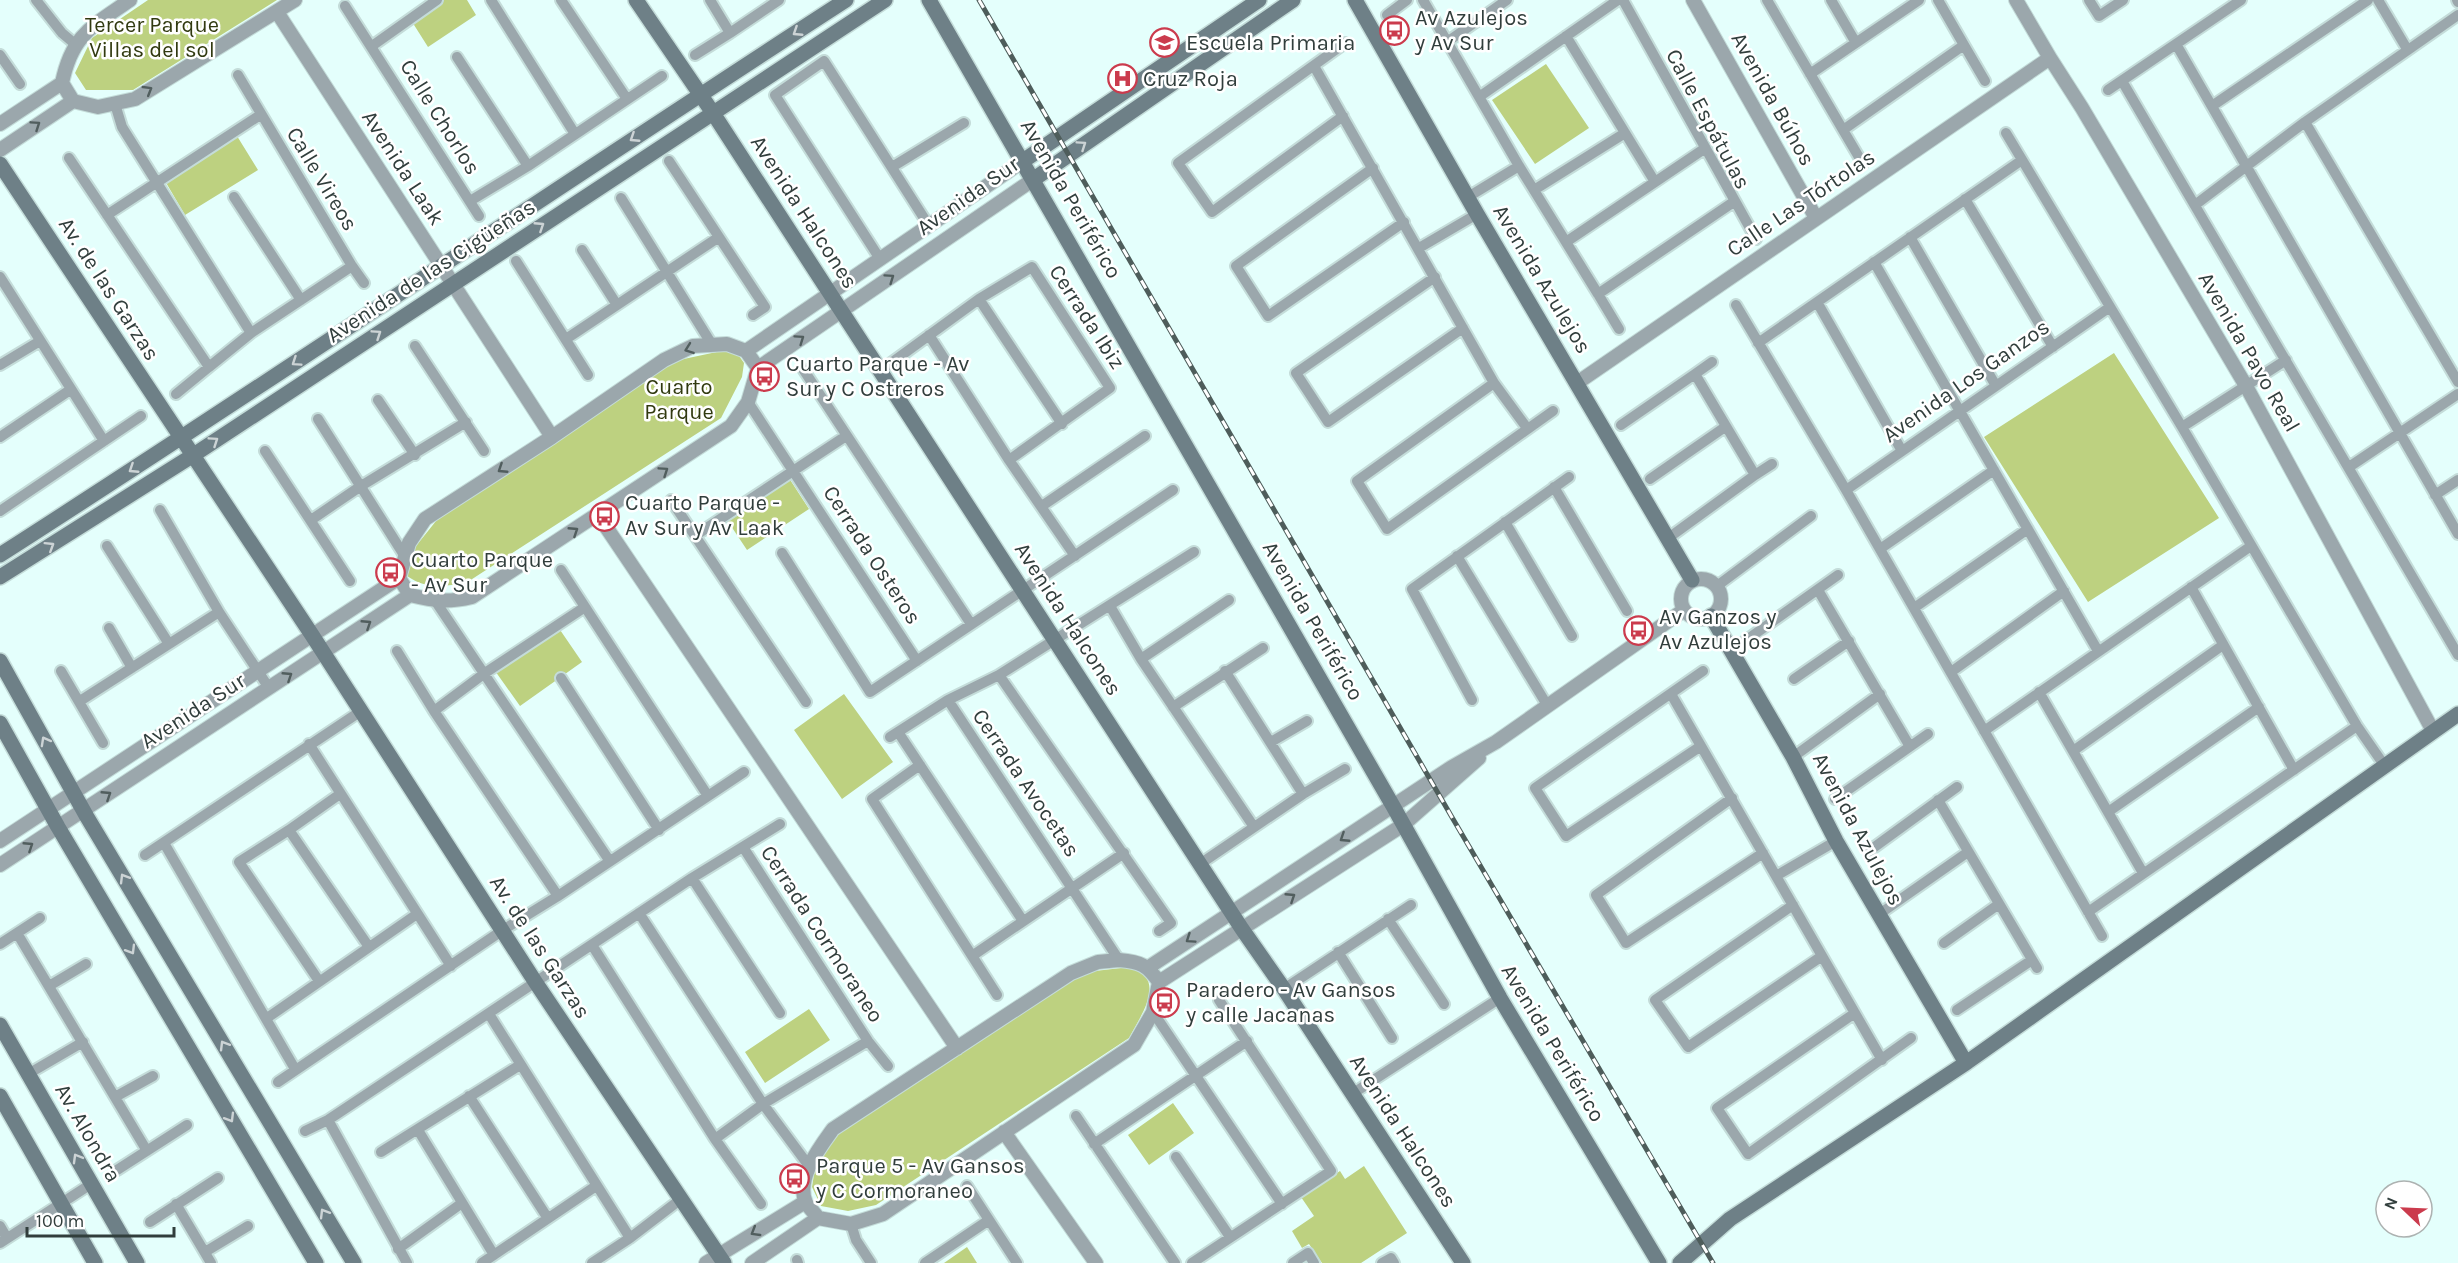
<svg xmlns="http://www.w3.org/2000/svg" width="2458" height="1263" font-family="Karla,sans-serif">
  <rect width="100%" height="100%" fill="#e4fffc"/>
  <!-- green -->
  <path fill="#bdd180" d="M148 0H277L133 90H86L75 73 92 38Z
    M434 0H467L476 15 428 47 409 17Z
    M1546 64 1589 128 1535 164 1492 100Z
    M237 136 258 170 185 215 165 181Z
    M726 350 737 353 744 363 742 377 721 418 466 583C443 586 427 590 407 576L412 551 440 516 665 363Z
    M2114 353 2219 518 2088 602 1984 437Z
    M787 475 809 509 747 550 725 517Z
    M556 624 582 662 520 706 493 668Z
    M844 694 893 762 842 799 794 730Z
    M1130 967C1168 979 1141 1015 1129 1038L876 1205 848 1211 821 1206 812 1187 816 1162 844 1128 1073 979 1095 971Z
    M809 1009 830 1040 765 1083 745 1052Z
    M1173 1103 1194 1133 1149 1165 1128 1135Z
    M1364 1166 1407 1233 1361 1263H1322L1309 1244 1302 1248 1292 1231 1314 1216 1301 1197 1340 1171 1345 1179Z
    M967 1247 977 1263H944Z"/>
  <g fill="none" stroke-linecap="round" stroke-linejoin="round">
    <defs>
      <path id="minor" d="M36 0 62 33 75 44
        M491 0 575 134
        M561 0 627 99
        M710 0 730 33 779 0
        M1423 0 1519 166 1598 294 1735 201 1623 0
        M1767 0 1843 130 1964 45 1938 0
        M1831 0 1856 43
        M2089 0 2099 16 2123 0
        M2378 0 2407 49
        M2457 0 2458 2
        M345 6 479 216
        M1387 15 1407 0
        M1566 36 1655 182
        M1447 42 1507 0
        M2176 44 2458 534
        M1964 45 1985 81
        M372 46 437 0
        M0 55 20 84
        M695 55 730 33
        M457 57 528 166
        M1314 66 1494 383 1527 428
        M1810 74 1919 0
        M2122 81 2458 655
        M2108 90 2241 0
        M1479 97 1618 0
        M115 104 122 127 251 333
        M2212 106 2368 0
        M1343 116 1212 212 1178 163 1345 43
        M2305 122 2458 382
        M1843 130 1863 164
        M2006 133 2182 427 2357 726 2382 762
        M69 158 209 367 251 333 352 266 238 75
        M669 161 765 307 753 315
        M892 167 964 123
        M1373 168 1236 266 1268 316 1404 222
        M1534 190 1625 133
        M234 197 301 300
        M1468 197 1519 166
        M621 198 711 343
        M1965 199 2053 347
        M470 201 528 166 662 76
        M1735 201 1756 239
        M2195 205 2305 122 2458 15
        M107 215 260 115
        M1910 237 1996 386
        M1566 242 1704 149
        M1419 248 1477 214
        M582 250 617 305
        M880 259 775 95 824 61 929 226
        M516 261 588 375
        M1874 262 2098 651
        M352 266 364 283
        M0 277 104 441
        M1435 277 1296 373 1328 422 1463 328
        M1598 294 1619 329
        M979 299 1062 424
        M1817 302 1902 451
        M1736 305 1846 490 2102 936
        M929 335 1009 460 1075 556
        M566 339 719 237
        M1758 343 2022 160
        M415 346 484 451
        M0 365 40 341
        M803 369 971 624
        M880 371 979 299 1032 267 1110 388 1009 460
        M1695 374 1712 362
        M1494 383 1357 481 1387 529 1553 411
        M176 394 209 367
        M378 400 415 455
        M748 402 917 661
        M318 419 404 555
        M1621 425 1695 374 1755 475 1667 539
        M2182 427 2286 360
        M0 437 70 390
        M265 451 350 581
        M2349 467 2458 394
        M1755 475 1772 464
        M1650 479 1725 427
        M1554 487 1627 611
        M1846 490 2110 307
        M2435 495 2458 480
        M671 500 806 702
        M1042 506 1145 436
        M160 510 219 612 269 688
        M0 511 141 416
        M311 520 361 486 466 422
        M1505 522 1572 636
        M696 535 846 436
        M107 546 169 644
        M1880 549 1994 470
        M782 553 870 692 1173 490
        M1457 556 1547 705
        M561 570 708 796
        M1717 586 1811 516
        M2191 587 2294 770
        M1818 590 1909 745
        M436 602 609 860
        M1110 606 1141 659 1254 827
        M1914 608 2028 529
        M109 628 132 668
        M1745 641 1838 575
        M397 651 434 711 558 896
        M1141 659 1229 600
        M61 671 103 743
        M1225 671 1303 794
        M1951 672 2064 591
        M999 675 1171 923 1159 931
        M561 678 659 830
        M1794 679 1849 641
        M2039 692 2143 873
        M1671 694 1882 1060
        M948 700 1119 960
        M1472 700 1412 589 1569 477
        M80 701 219 612
        M1173 707 1263 648
        M434 711 485 673 585 607
        M1984 731 2251 546
        M898 732 1023 921
        M890 737 948 700 999 675 1194 552
        M1271 742 1307 721
        M309 744 451 966
        M1701 746 1566 836 1535 788 1703 671
        M2073 751 2223 645
        M1793 757 1880 694
        M920 765 872 799 997 995
        M1732 798 1596 895 1626 943 1763 853
        M1835 799 1928 734
        M1938 800 2037 968
        M2108 812 2259 707
        M289 830 369 947
        M164 843 295 1069
        M743 847 868 1041 888 1066
        M1869 851 1957 787
        M145 855 361 711
        M1200 864 1303 794 1345 769
        M1776 876 1836 841
        M692 878 780 1013
        M1793 905 1655 1000 1688 1047 1822 956
        M2088 912 2357 726
        M639 913 763 1104 809 1166
        M1878 915 1968 852
        M1388 919 1444 1004
        M17 933 147 1151
        M1944 943 1999 904
        M0 944 40 918
        M592 945 715 1139 761 1204
        M1338 952 1392 1038
        M972 956 1124 853
        M319 981 239 862 289 830 340 794
        M49 986 86 964
        M1284 989 1411 905
        M1957 1010 2032 960
        M1153 1012 1282 1204
        M1855 1013 1717 1108 1748 1154 1911 1038
        M489 1014 630 1238
        M267 1018 417 914
        M28 1074 83 1042
        M278 1082 503 930 558 896 744 772
        M1352 1094 1500 998
        M469 1096 547 1217
        M115 1097 153 1076
        M1076 1116 1175 1263
        M328 1120 407 1263
        M418 1130 494 1255
        M305 1131 328 1120 692 878 780 824
        M715 1139 763 1104 868 1041
        M1094 1144 1247 1041
        M381 1152 520 1065
        M1176 1157 1230 1237
        M117 1170 187 1125
        M967 1186 1017 1263
        M176 1204 211 1263
        M150 1222 218 1178
        M851 1224 856 1240 871 1263
        M0 1226 7 1238
        M0 1243 91 1184
        M398 1249 462 1203
        M205 1252 248 1226
        M797 1260 798 1263
        M482 1263 596 1186
        M592 1263 630 1238 681 1199
        M925 1263 989 1220
        M1192 1263 1331 1171 1219 1000
        M1293 1263 1308 1253 1314 1263
        M1382 1263 1391 1258 1394 1263"/>
      <path id="tertiary" d="M130 0C93 26 72 34 62 83L73 101 98 107 135 99 295 0
        M1693 0 1816 218
        M2016 0 2050 58 2082 108 2246 386 2433 731
        M277 12 552 437
        M0 124 62 83
        M0 150 73 101
        M746 351 1023 161
        M1577 383 2050 58
        M598 515 957 1048
        M399 578 410 595C435 601 447 603 472 597L731 426 748 402 758 368 1034 179
        M1681 599a20 20 0 1 1 40 0a20 20 0 1 1-40 0Z
        M0 841 399 578 409 543 425 519 552 437 664 360 693 346 727 344 746 351 758 368
        M0 865 410 595
        M1119 960C1141 962 1147 965 1159 982L1153 1012 1134 1045 883 1214 851 1224 818 1218C815 1213 809 1208 806 1203 795 1179 820 1147 833 1129L1071 973 1098 962Z
        M1149 967 1452 767 1496 742 1684 610
        M1159 982 1403 825 1479 758
        M1004 1132 1096 1263
        M706 1263 805 1202
        M752 1263 818 1218"/>
      <path id="secondary" d="M636 0 713 113 1242 929 1284 989 1463 1263
        M929 0 1393 806 1500 998 1659 1263
        M1355 0 1477 214 1692 580
        M1023 161 1259 0
        M0 164 312 635 536 983 724 1263
        M1034 179 1293 0
        M0 555C284 373 563 183 846 0
        M0 577 192 456 885 0
        M1711 616 1793 757 1836 841 1966 1063
        M0 661 87 817 354 1263
        M0 723 58 827 316 1263
        M0 1025 137 1263
        M0 1096 95 1263
        M1680 1263 1730 1219 1966 1063 2458 714"/>
    </defs>
    <!-- minor casing -->
    <use href="#minor" stroke="#c4dcd9" stroke-width="14"/>
    <!-- tertiary casing -->
    <use href="#tertiary" stroke="#c4dcd9" stroke-width="16"/>
    <!-- secondary casing -->
    <use href="#secondary" stroke="#c4dcd9" stroke-width="18"/>
    <!-- minor -->
    <use href="#minor" stroke="#9ba7ac" stroke-width="10"/>
    <!-- tertiary -->
    <use href="#tertiary" stroke="#9ba7ac" stroke-width="14"/>
    <!-- secondary -->
    <use href="#secondary" stroke="#6e8087" stroke-width="15"/>
    <defs>
      <path id="rail" d="M979 0 1453 819 1713 1263"/>
    </defs>
    <!-- rail casing -->
    <use href="#rail" stroke="#4e5d5b" stroke-width="5"/>
    <!-- rail -->
    <use href="#rail" stroke="#fff" stroke-width="3" stroke-dasharray="9" stroke-linecap="butt"/>
  </g>
  <!-- one-way arrows -->
  <defs><path id="oneway-chevron" d="M-2-3.5L2.5 0L-2 3.5" fill="none" stroke-width="1.6" stroke-linecap="round" stroke-linejoin="round" transform="scale(1.5)"/></defs>
  <g stroke="#ccd3d5">
    <use href="#oneway-chevron" transform="translate(797 32) rotate(147)"/>
    <use href="#oneway-chevron" transform="translate(634 138) rotate(147)"/>
    <use href="#oneway-chevron" transform="translate(1082 145) rotate(-34)"/>
    <use href="#oneway-chevron" transform="translate(540 226) rotate(-33)"/>
    <use href="#oneway-chevron" transform="translate(377 334) rotate(-34)"/>
    <use href="#oneway-chevron" transform="translate(296 362) rotate(146)"/>
    <use href="#oneway-chevron" transform="translate(214 441) rotate(-34)"/>
    <use href="#oneway-chevron" transform="translate(133 469) rotate(147)"/>
    <use href="#oneway-chevron" transform="translate(50 546) rotate(-32)"/>
    <use href="#oneway-chevron" transform="translate(45 741) rotate(-119)"/>
    <use href="#oneway-chevron" transform="translate(124 878) rotate(-121)"/>
    <use href="#oneway-chevron" transform="translate(131 950) rotate(59)"/>
    <use href="#oneway-chevron" transform="translate(224 1045) rotate(-121)"/>
    <use href="#oneway-chevron" transform="translate(230 1118) rotate(59)"/>
    <use href="#oneway-chevron" transform="translate(77 1158) rotate(-120)"/>
    <use href="#oneway-chevron" transform="translate(324 1213) rotate(-121)"/>
  </g>
  <g stroke="#515e5e">
    <use href="#oneway-chevron" transform="translate(148 90) rotate(-31)"/>
    <use href="#oneway-chevron" transform="translate(36 125) rotate(-34)"/>
    <use href="#oneway-chevron" transform="translate(890 278) rotate(-35)"/>
    <use href="#oneway-chevron" transform="translate(800 339) rotate(-35)"/>
    <use href="#oneway-chevron" transform="translate(689 349) rotate(160)"/>
    <use href="#oneway-chevron" transform="translate(502 469) rotate(147)"/>
    <use href="#oneway-chevron" transform="translate(664 471) rotate(-34)"/>
    <use href="#oneway-chevron" transform="translate(574 531) rotate(-33)"/>
    <use href="#oneway-chevron" transform="translate(367 624) rotate(-33)"/>
    <use href="#oneway-chevron" transform="translate(288 676) rotate(-33)"/>
    <use href="#oneway-chevron" transform="translate(107 795) rotate(-33)"/>
    <use href="#oneway-chevron" transform="translate(1344 838) rotate(147)"/>
    <use href="#oneway-chevron" transform="translate(29 846) rotate(-33)"/>
    <use href="#oneway-chevron" transform="translate(1291 897) rotate(-33)"/>
    <use href="#oneway-chevron" transform="translate(1190 939) rotate(146)"/>
    <use href="#oneway-chevron" transform="translate(755 1232) rotate(149)"/>
  </g>
  <!-- icons -->
  <defs>
    <symbol id="bus-ring" viewBox="-11 -11 22 22"><circle r="9.5" fill="#fff" stroke="#cb3b4d" stroke-width="1.5"/><path d="M-5-6H5V4H4V6H2V4H-2V6H-4V4H-5ZM-3.5-4V0h7V-4ZM-3.5 1.2v1.5H-2V1.2ZM2 1.2v1.5H3.5V1.2Z" fill="#cb3b4d"/></symbol>
    <symbol id="school-ring" viewBox="-11 -11 22 22"><circle r="9.5" fill="#fff" stroke="#cb3b4d" stroke-width="1.5"/><path d="M0-5L7-2L0 1L-7-2ZM-4 1L0 2.5L4 1V4Q0 6-4 4Z" fill="#cb3b4d"/></symbol>
    <symbol id="hospital-ring" viewBox="-11 -11 22 22"><circle r="9.5" fill="#fff" stroke="#cb3b4d" stroke-width="1.5"/><path d="M-5-5h3v3.5h4V-5h3V5h-3V1.5h-4V5h-3Z" fill="#cb3b4d"/></symbol>
  </defs>
  <g fill-rule="evenodd">
    <use href="#bus-ring" x="1378" y="14" width="33" height="33"/>
    <use href="#school-ring" x="1148" y="26" width="33" height="33"/>
    <use href="#hospital-ring" x="1106" y="62" width="33" height="33"/>
    <use href="#bus-ring" x="748" y="360" width="33" height="33"/>
    <use href="#bus-ring" x="588" y="500" width="33" height="33"/>
    <use href="#bus-ring" x="374" y="556" width="33" height="33"/>
    <use href="#bus-ring" x="1622" y="614" width="33" height="33"/>
    <use href="#bus-ring" x="1148" y="986" width="33" height="33"/>
    <use href="#bus-ring" x="778" y="1162" width="33" height="33"/>
  </g>
  <g text-anchor="middle" dominant-baseline="central" stroke-width="5" stroke-linejoin="round" paint-order="stroke">
    <!-- poi labels -->
    <g font-size="22" fill="#313e3c" stroke="#fff" text-anchor="start">
      <text x="1415" y="18">Av Azulejos<tspan x="1415" dy="25">y Av Sur</tspan></text>
      <text x="1186" y="43">Escuela Primaria</text>
      <text x="1143" y="79">Cruz Roja</text>
      <text x="786" y="364">Cuarto Parque - Av<tspan x="786" dy="25">Sur y C Ostreros</tspan></text>
      <text x="625" y="503">Cuarto Parque -<tspan x="625" dy="25">Av Sur y Av Laak</tspan></text>
      <text x="411" y="560">Cuarto Parque<tspan x="411" dy="25">- Av Sur</tspan></text>
      <text x="1659" y="617">Av Ganzos y<tspan x="1659" dy="25">Av Azulejos</tspan></text>
      <text x="1186" y="990">Paradero - Av Gansos<tspan x="1186" dy="25">y calle Jacanas</tspan></text>
      <text x="816" y="1166">Parque 5 - Av Gansos<tspan x="816" dy="25">y C Cormoraneo</tspan></text>
    </g>
    <!-- park labels -->
    <g font-size="22" fill="#313a10" stroke="#fff">
      <text x="152" y="25">Tercer Parque<tspan x="152" dy="25">Villas del sol</tspan></text>
      <text x="679" y="387">Cuarto<tspan x="679" dy="25">Parque</tspan></text>
    </g>
    <!-- street labels -->
    <g font-size="22" fill="#313e3c" stroke="#fff">
      <text transform="translate(1773 99) rotate(61)">Avenida Búhos</text>
      <text transform="translate(440 117) rotate(58)">Calle Chorlos</text>
      <text transform="translate(1708 119) rotate(62)">Calle Espátulas</text>
      <text transform="translate(403 168) rotate(57)">Avenida Laak</text>
      <text transform="translate(322 179) rotate(59)">Calle Vireos</text>
      <text transform="translate(968 196) rotate(-35)">Avenida Sur</text>
      <text transform="translate(1071 199) rotate(60)">Avenida Periférico</text>
      <text transform="translate(1801 203) rotate(-34)">Calle Las Tórtolas</text>
      <text transform="translate(804 212) rotate(57)">Avenida Halcones</text>
      <text transform="translate(431 271) rotate(-33)">Avenida de las Cigüeñas</text>
      <text transform="translate(1542 279) rotate(59)">Avenida Azulejos</text>
      <text transform="translate(109 289) rotate(57)">Av. de las Garzas</text>
      <text transform="translate(1087 317) rotate(57)">Cerrada Ibiz</text>
      <text transform="translate(2249 352) rotate(60)">Avenida Pavo Real</text>
      <text transform="translate(1966 381) rotate(-35)">Avenida Los Ganzos</text>
      <text transform="translate(872 555) rotate(57)">Cerrada Osteros</text>
      <text transform="translate(1068 619) rotate(57)">Avenida Halcones</text>
      <text transform="translate(1313 621) rotate(60)">Avenida Periférico</text>
      <text transform="translate(193 711) rotate(-33)">Avenida Sur</text>
      <text transform="translate(1026 783) rotate(56)">Cerrada Avocetas</text>
      <text transform="translate(1858 829) rotate(62)">Avenida Azulejos</text>
      <text transform="translate(822 934) rotate(57)">Cerrada Cormoraneo</text>
      <text transform="translate(540 947) rotate(57)">Av. de las Garzas</text>
      <text transform="translate(1553 1043) rotate(59)">Avenida Periférico</text>
      <text transform="translate(1403 1131) rotate(57)">Avenida Halcones</text>
      <text transform="translate(88 1133) rotate(60)">Av. Alondra</text>
    </g>
  </g>
  <!-- north arrow -->
  <g transform="translate(2404 1209) rotate(293)"><circle r="28" fill="#ffffff" stroke="#adb2b1" stroke-width="1.5"/>
  <path d="M0-4.5L10 22L0 15L-10 22Z" fill="#cb3b4d"/>
  <text y="-9" font-size="16" font-weight="bold" text-anchor="middle" fill="#313e3c">N</text>
  </g>
  <!-- scale -->
  <path d="M27 1227v9h147v-9" fill="none" stroke="#313e3c" stroke-width="3"/>
  <text x="36" y="1227" font-size="18" fill="#313e3c" stroke="#ffffff" stroke-width="4.5" paint-order="stroke">100 m</text>
</svg>
